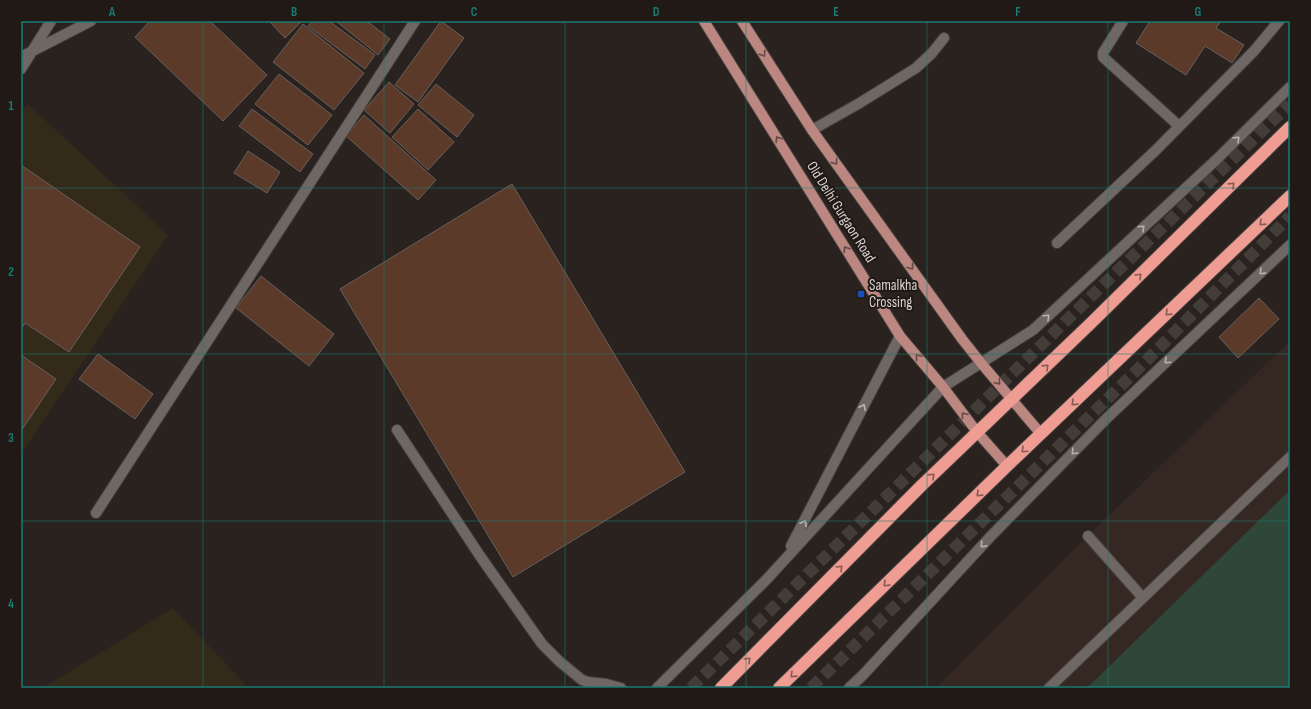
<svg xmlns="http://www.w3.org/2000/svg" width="1311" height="709" font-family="'Sofia Sans Condensed',sans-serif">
  <rect width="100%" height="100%" fill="#29221f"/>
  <!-- built -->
  <path fill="#352822" d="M1290 341V688H936L1075 548Z"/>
  <!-- industrial -->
  <path fill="#332a1a" d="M28 104 168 235 21 454V114Z
    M173 608 249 688H43Z"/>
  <!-- green -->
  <path fill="#2f4739" d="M1290 490V688H1087Z"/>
  <!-- building -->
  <path fill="#5b3a29" stroke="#68605c" d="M150 21H210L267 75 223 121 135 37Z
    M269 21H302L285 38Z
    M312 21H329L375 55 365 69 308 26Z
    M336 21H367L390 39 378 55Z
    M441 21 464 38 418 102 395 85Z
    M1150 21H1221L1216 28 1244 45 1232 63 1205 46 1186 75 1136 43Z
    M303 24 364 73 334 110 273 62Z
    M279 74 332 115 308 145 255 104Z
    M389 82 414 104 390 133 364 110Z
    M436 84 474 115 457 137 418 105Z
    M252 109 313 154 300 172 239 126Z
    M418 109 454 142 428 170 392 137Z
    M364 115 436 180 418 200 346 136Z
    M248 151 280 172 267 193 234 173Z
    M21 165 140 247 69 352 25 323 21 329Z
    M512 184 685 472 513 577 340 289Z
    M261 276 334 334 309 366 236 308Z
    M1259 298 1279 319 1238 358 1219 337Z
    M98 354 153 394 135 419 79 379Z
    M21 355 56 379 21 431Z"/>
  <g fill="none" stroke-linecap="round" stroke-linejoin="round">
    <!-- highway-tunnel -->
    <path stroke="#433d3a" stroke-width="12" stroke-dasharray="12 6" stroke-linecap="butt" d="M691 688 1075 312 1290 104
      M811 688 1136 371 1290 216"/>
    <defs>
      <path id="minor" d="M1123 21 1103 53V57L1179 126
        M21 57 91 21
        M21 69 51 21
        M812 130 858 104 916 68 932 53 944 38
        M1057 243 1155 151 1254 51 1279 21
        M397 430 480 556 542 644 559 661 582 680 588 682 606 684 621 688
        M96 513 415 21
        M1088 536 1143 598
        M791 546 900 336
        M657 688 767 579 943 387 1033 330 1216 160 1290 87
        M849 688 863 675 991 536 1107 418 1290 245
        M1049 688 1290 457"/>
      <path id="major" d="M704 21 900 336 943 387 977 432 1007 466
        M742 21 812 130 962 339 981 363 1041 434"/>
      <path id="highway" d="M721 688 921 486 1090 324 1290 127
        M779 688 1007 466 1290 196"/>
    </defs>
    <!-- minor casing -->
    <use href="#minor" stroke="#45403d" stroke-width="12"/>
    <!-- major casing -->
    <use href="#major" stroke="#45403d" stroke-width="12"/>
    <!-- highway casing -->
    <use href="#highway" stroke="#45403d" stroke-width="14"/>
    <!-- minor -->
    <use href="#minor" stroke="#6f6763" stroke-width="10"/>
    <!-- major -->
    <use href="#major" stroke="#bc8780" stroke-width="10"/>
    <!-- highway -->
    <use href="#highway" stroke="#ef9c93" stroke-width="12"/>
  </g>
  <!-- one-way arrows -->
  <defs><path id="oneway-chevron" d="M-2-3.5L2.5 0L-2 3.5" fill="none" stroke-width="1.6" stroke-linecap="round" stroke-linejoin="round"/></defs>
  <g stroke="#664a46">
    <use href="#oneway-chevron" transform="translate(763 54) rotate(57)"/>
    <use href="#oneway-chevron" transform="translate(778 139) rotate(-122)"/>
    <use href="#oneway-chevron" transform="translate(835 162) rotate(54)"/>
    <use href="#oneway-chevron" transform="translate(846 249) rotate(-122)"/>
    <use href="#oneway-chevron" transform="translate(911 267) rotate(54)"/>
    <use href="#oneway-chevron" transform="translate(918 357) rotate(-130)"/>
    <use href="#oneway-chevron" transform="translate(998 382) rotate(49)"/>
    <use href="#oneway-chevron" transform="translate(964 415) rotate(-127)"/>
  </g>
  <g stroke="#b8b3af">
    <use href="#oneway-chevron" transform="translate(1237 139) rotate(-44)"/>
    <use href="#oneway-chevron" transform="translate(1142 228) rotate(-43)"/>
    <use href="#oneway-chevron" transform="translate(1262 272) rotate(136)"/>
    <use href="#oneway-chevron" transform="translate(1047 317) rotate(-43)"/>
    <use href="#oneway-chevron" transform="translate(1167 361) rotate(137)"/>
    <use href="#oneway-chevron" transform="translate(863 407) rotate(-63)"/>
    <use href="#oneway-chevron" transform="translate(1074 452) rotate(135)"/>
    <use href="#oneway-chevron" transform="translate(804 523) rotate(-63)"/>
    <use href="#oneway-chevron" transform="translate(983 545) rotate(133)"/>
  </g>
  <g stroke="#885a54">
    <use href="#oneway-chevron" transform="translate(1232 185) rotate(-44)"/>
    <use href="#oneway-chevron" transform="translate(1262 223) rotate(136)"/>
    <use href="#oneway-chevron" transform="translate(1139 276) rotate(-45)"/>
    <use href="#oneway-chevron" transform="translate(1168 313) rotate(136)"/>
    <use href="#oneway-chevron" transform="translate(1046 367) rotate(-44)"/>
    <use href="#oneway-chevron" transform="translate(1074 403) rotate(136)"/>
    <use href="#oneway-chevron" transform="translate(1024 450) rotate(137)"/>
    <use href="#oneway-chevron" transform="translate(932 476) rotate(-44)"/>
    <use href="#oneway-chevron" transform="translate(979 494) rotate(136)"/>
    <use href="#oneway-chevron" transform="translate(840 568) rotate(-45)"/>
    <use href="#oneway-chevron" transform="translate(886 584) rotate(136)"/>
    <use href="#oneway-chevron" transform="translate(748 660) rotate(-45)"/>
    <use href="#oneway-chevron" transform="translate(793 675) rotate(136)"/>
  </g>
  <!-- grid -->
  <path fill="none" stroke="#197b73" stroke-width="1" stroke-opacity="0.55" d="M203 21V688M384 21V688M565 21V688M746 21V688M927 21V688M1108 21V688M21 188H1290M21 354H1290M21 521H1290"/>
  <!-- markers -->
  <rect fill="#1a4fb4" stroke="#201916" stroke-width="1.5" x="857" y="290" width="8" height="8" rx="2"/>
  <g text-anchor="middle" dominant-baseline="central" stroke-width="4" stroke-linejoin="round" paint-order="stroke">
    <!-- street labels -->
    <g font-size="15" fill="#d7d3d0" stroke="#201916">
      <text transform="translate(841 212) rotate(58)">Old Delhi Gurgaon Road</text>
    </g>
    <!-- poi labels -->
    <g font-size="15" fill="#d7d3d0" stroke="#201916" text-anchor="start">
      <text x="869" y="285">Samalkha<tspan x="869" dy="17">Crossing</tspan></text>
    </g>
  </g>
  <!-- border -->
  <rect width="1311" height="709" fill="none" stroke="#201916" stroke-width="44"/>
  <rect x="22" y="22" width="1267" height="665" fill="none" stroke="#197b73" stroke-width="1.5"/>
  <g font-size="13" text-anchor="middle" font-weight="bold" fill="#197b73">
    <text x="112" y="16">A</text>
    <text x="294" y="16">B</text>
    <text x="474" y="16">C</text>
    <text x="656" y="16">D</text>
    <text x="836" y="16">E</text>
    <text x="1018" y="16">F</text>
    <text x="1198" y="16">G</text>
    <text x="11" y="110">1</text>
    <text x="11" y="276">2</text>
    <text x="11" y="442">3</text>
    <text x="11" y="608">4</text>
  </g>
</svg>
